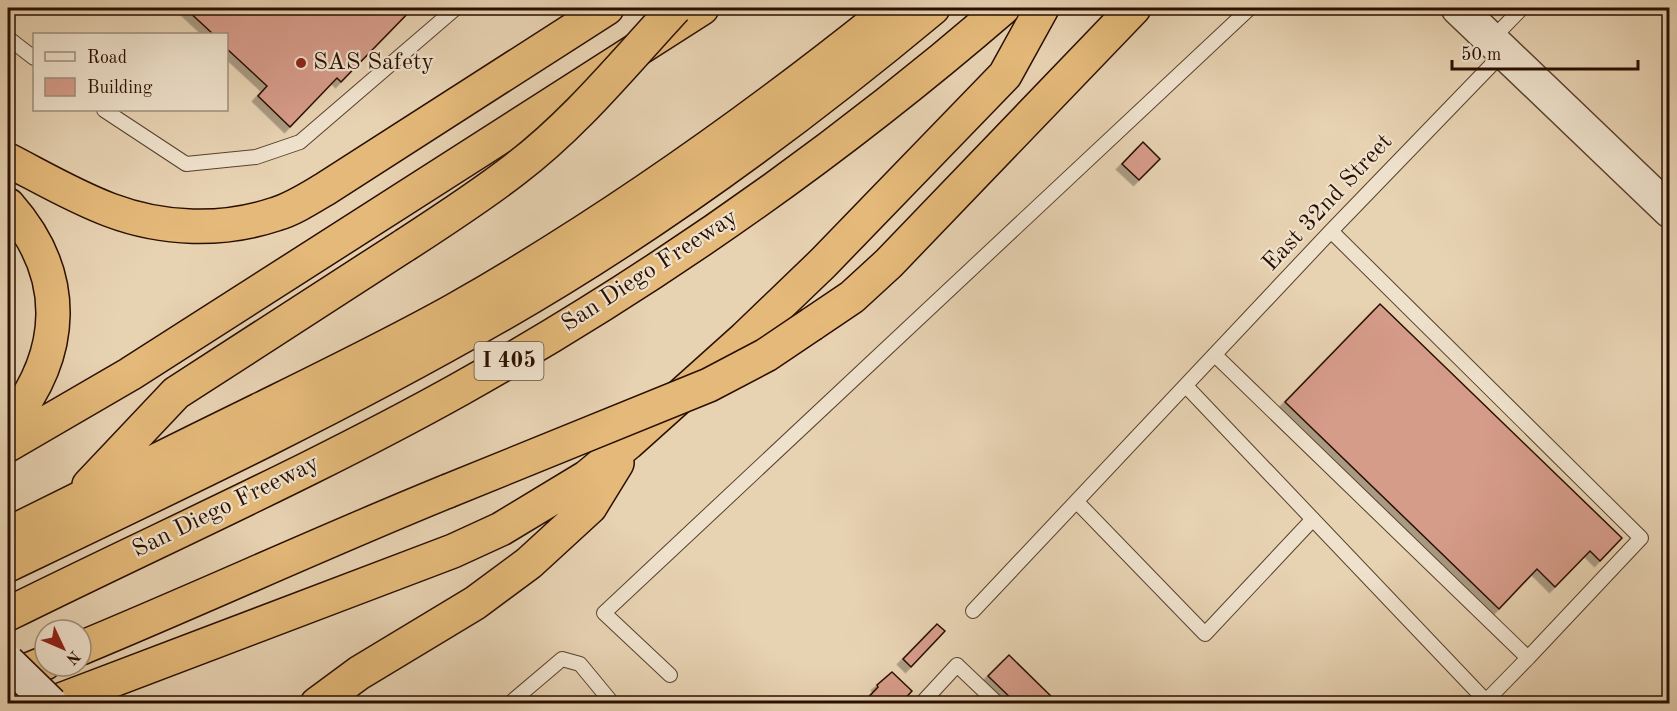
<svg xmlns="http://www.w3.org/2000/svg" width="1677" height="711" font-family="'Old Standard TT',serif">
  <defs>
    <filter id="shadow"><feDropShadow dx="-5.5" dy="5.5" stdDeviation="0" flood-color="#0004"/></filter>
  </defs>
  <rect width="100%" height="100%" fill="#e7d2b2"/>
  <filter id="stains"><feTurbulence type="fractalNoise" baseFrequency=".00333" numOctaves="4"/><feColorMatrix values="0 0 0 0 .2 0 0 0 0 .09 0 0 0 0 .02 0 0 0 .5 -.17"/></filter>
  <radialGradient id="worn" r=".72"><stop offset=".6" stop-color="#630" stop-opacity="0"/><stop offset="1" stop-color="#630" stop-opacity=".3"/></radialGradient>
  <!-- building -->
  <path fill="#d69c8a" stroke="#2a0f00" stroke-width="1.5" filter="url(#shadow)" d="M185 8H413L341 82 337 78 290 127 258 96 267 86 226 48V34H213Z
    M1143 142 1160 159 1139 180 1122 164Z
    M1380 304 1622 538 1600 561 1590 551 1555 587 1537 569 1499 609 1285 402Z
    M937 624 945 631 911 667 903 659Z
    M1009 655 1059 704H1017L988 676Z
    M892 672 912 691 900 704H862L878 687 877 685Z"/>
  <g fill="none" stroke-linecap="round" stroke-linejoin="round">
    <defs>
      <path id="service" d="M8 38 34 58
        M1491 40 1522 8
        M104 110 186 164 256 157 300 142 456 8
        M1216 356 1528 658 1641 538 1331 231
        M1186 386 1486 701 1528 658
        M1077 502 1205 634 1313 519
        M973 611 1331 231 1504 52
        M670 675 604 613 1250 8
        M509 704 562 659 580 664 613 704
        M921 704 957 665 998 704"/>
      <path id="tertiary" d="M1458 8 1670 211"/>
      <path id="motorway" d="M8 160C41 177 75 197 110 210 163 230 222 232 276 214 293 209 310 198 325 189L607 8
        M8 205C70 275 66 354 8 425
        M812 324 852 297 889 263 1134 8
        M8 445 130 374 702 8
        M89 485 176 393 405 245
        M8 534C91 493 175 451 259 410 324 378 390 346 453 311 608 223 754 119 892 8
        M8 565C171 487 336 409 493 319 650 230 795 123 933 8
        M8 614C159 539 313 471 460 389 653 281 836 152 1003 8
        M81 648C204 597 325 541 448 491
        M8 678 45 663
        M50 704 453 551 501 529 587 477 628 443 745 338 823 263 1005 75 1042 8
        M317 704 359 673 475 603 529 563 590 507 617 463"/>
    </defs>
    <!-- service casing -->
    <use href="#service" stroke="#59402c" stroke-width="16"/>
    <!-- tertiary casing -->
    <use href="#tertiary" stroke="#59402c" stroke-width="36"/>
    <!-- motorway casing -->
    <use href="#motorway" stroke="#2a0f00" stroke-width="36"/>
    <!-- service -->
    <use href="#service" stroke="#efe2cd" stroke-width="14"/>
    <!-- tertiary -->
    <use href="#tertiary" stroke="#efe2cd" stroke-width="33"/>
    <!-- motorway -->
    <use href="#motorway" stroke="#e4b979" stroke-width="33"/>
    <defs>
      <path id="secondary-bridge" d="M8 662 51 704"/>
      <path id="motorway-bridge" d="M405 245C442 221 479 197 514 170 575 124 624 63 675 8
        M448 491 709 385 766 355 812 324"/>
    </defs>
    <!-- secondary-bridge casing -->
    <use href="#secondary-bridge" stroke="#2a0f00" stroke-width="36" stroke-linecap="butt"/>
    <!-- motorway-bridge casing -->
    <use href="#motorway-bridge" stroke="#2a0f00" stroke-width="36" stroke-linecap="butt"/>
    <!-- secondary-bridge -->
    <use href="#secondary-bridge" stroke="#efe2cd" stroke-width="33"/>
    <!-- motorway-bridge -->
    <use href="#motorway-bridge" stroke="#e4b979" stroke-width="33"/>
  </g>
  <!-- markers -->
  <circle fill="#8f2418" stroke="#efe2cd" stroke-width="2" cx="301" cy="63" r="6"/>
  <g text-anchor="middle" dominant-baseline="central" stroke-width="4.5" stroke-linejoin="round" paint-order="stroke">
    <!-- shield labels -->
    <rect fill="#efe2cd" stroke="#654e3e" stroke-width="1.5" x="474.5" y="342" width="69" height="38" rx="4.5"/>
    <g font-size="22" font-weight="bold" fill="#2a0f00">
      <text x="509" y="361">I 405</text>
    </g>
    <!-- poi labels -->
    <g font-size="24" fill="#2a0f00" stroke="#efe2cd" text-anchor="start">
      <text x="313" y="63">SAS Safety</text>
    </g>
    <!-- street labels -->
    <g font-size="24" fill="#2a0f00" stroke="#efe2cd">
      <text transform="translate(1328 203) rotate(-47)">East 32nd Street</text>
      <text transform="translate(650 271) rotate(-33)">San Diego Freeway</text>
      <text transform="translate(226 507) rotate(-26)">San Diego Freeway</text>
    </g>
  </g>
  <!-- margin -->
  <rect width="1677" height="711" fill="none" stroke="#e7d2b2" stroke-width="30"/>
  <rect x="9" y="9" width="1659" height="693" fill="none" stroke="#2a0f00" stroke-width="3"/>
  <rect x="15" y="15" width="1647" height="681" fill="none" stroke="#2a0f00" stroke-width="1.5"/>
  <!-- legend -->
  <rect x="33" y="33" width="195" height="78" fill="#efe2cd" stroke="#a08e7b" stroke-width="1.5"/>
  <rect x="45" y="52" width="30" height="9" fill="#efe2cd" stroke="#a08e7b" stroke-width="1.5"/>
  <text x="87" y="63" font-size="18" fill="#2a0f00">Road</text>
  <rect x="45" y="78" width="30" height="18" fill="#d69c8a" stroke="#a08e7b" stroke-width="1.5"/>
  <text x="87" y="93" font-size="18" fill="#2a0f00">Building</text>
  <!-- north arrow -->
  <g transform="translate(63 648) rotate(134)"><circle r="28" fill="#efe2cd" stroke="#a08e7b" stroke-width="1.5"/>
  <path d="M0-4.5L10 22L0 15L-10 22Z" fill="#8f2418"/>
  <text y="-9" font-size="16" font-weight="bold" text-anchor="middle" fill="#2a0f00">N</text>
  </g>
  <!-- scale -->
  <path d="M1452 60v9h186v-9" fill="none" stroke="#2a0f00" stroke-width="3"/>
  <text x="1461" y="60" font-size="18" fill="#2a0f00" stroke="#efe2cd" stroke-width="4.5" paint-order="stroke">50 m</text>
  <rect width="100%" height="100%" filter="url(#stains)"/>
  <rect width="100%" height="100%" fill="url(#worn)"/>
</svg>
